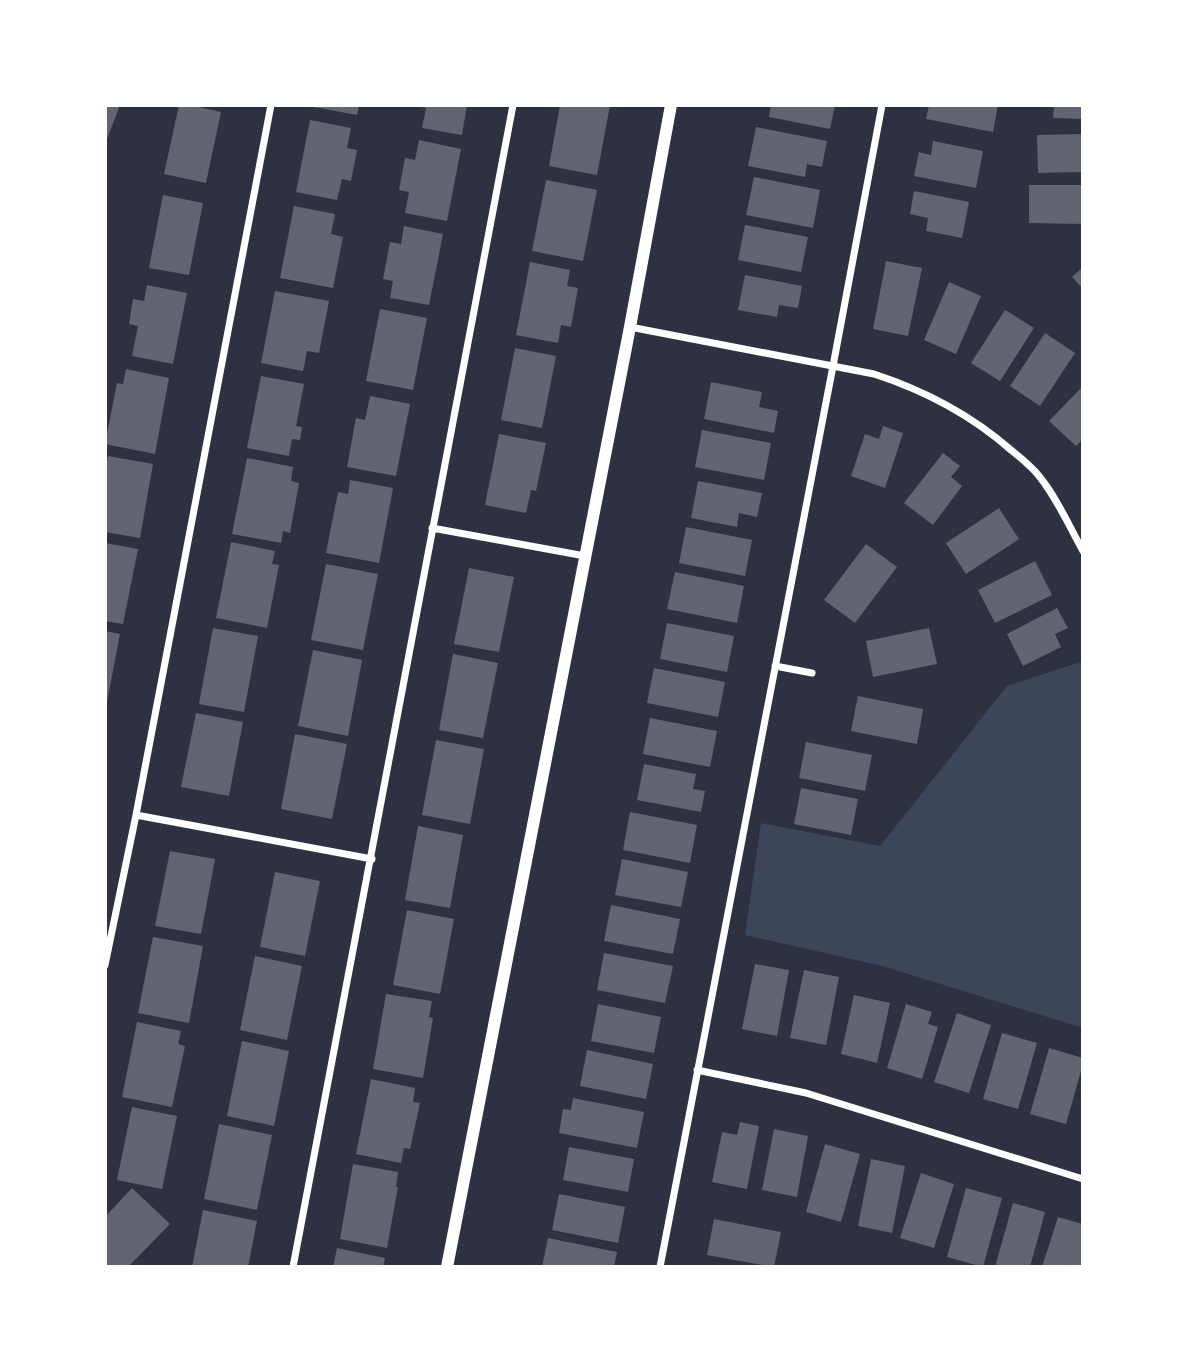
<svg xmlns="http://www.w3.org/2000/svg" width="1188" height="1372" font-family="'Asap Condensed',sans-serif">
  <rect width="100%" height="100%" fill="#2d3142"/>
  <!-- green -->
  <path fill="#3c4559" d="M1083 661V1028L882 966 745 935 761 823 880 846 1007 686Z"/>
  <!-- building -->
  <path fill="#626471" d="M105 105H120L105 144Z
    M179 105H189L221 112 206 183 164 174Z
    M309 105H359L357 115 309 106Z
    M416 105H467L462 135 422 128 426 108 416 106Z
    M560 105H610L597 175 549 166Z
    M771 105H835L830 129 769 117Z
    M929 105H998L993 132 926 119Z
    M1054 105H1083V119L1053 118Z
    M310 120 351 128 347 148 357 150 351 181 342 179 337 200 296 192Z
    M756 127 827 141 822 167 807 164 805 177 748 166Z
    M1083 134V172L1038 173 1037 135Z
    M419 140 461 149 447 221 405 213 409 192 399 190 405 158 415 160Z
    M933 141 983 151 976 188 914 176 919 152 931 155Z
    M754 177 820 190 813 228 746 215Z
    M546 180 597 190 583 261 532 251Z
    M1029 185H1083V224L1029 223Z
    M914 191 969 202 962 238 926 231 928 218 910 214Z
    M163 195 203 203 189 275 149 268Z
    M294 206 335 214 331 234 343 237 333 288 280 278Z
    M745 225 808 237 801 272 738 260Z
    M404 226 443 234 429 305 390 298 393 281 383 279 390 242 401 244Z
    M886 261 922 268 908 336 873 329Z
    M530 262 570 270 567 286 578 288 571 327 561 325 558 343 516 335Z
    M1083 267V289L1072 277Z
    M745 275 802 286 798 308 779 305 777 317 738 310Z
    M949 282 981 296 956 354 924 340Z
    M147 285 187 293 173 364 132 356 138 326 129 324 133 299 144 301Z
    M275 291 329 301 319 353 307 351 303 371 261 363Z
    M380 309 427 318 413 390 366 381Z
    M1005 310 1034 328 1000 381 971 363Z
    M1045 333 1075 353 1040 406 1010 386Z
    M515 348 556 356 542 428 501 420Z
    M126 369 169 378 155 454 105 444 117 383 123 384Z
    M261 376 304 384 296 426 302 427 300 440 292 439 289 456 247 448Z
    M711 382 762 392 759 407 778 411 774 433 704 419Z
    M1083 386V439L1076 446 1049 421Z
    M370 396 410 404 396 476 347 467 356 418 365 420Z
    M883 426 903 433 885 488 851 476 865 434 879 439Z
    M702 430 771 443 764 480 695 467Z
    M499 434 546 443 536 491 531 490 526 513 485 505Z
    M943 453 960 466 951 477 962 486 933 525 904 503Z
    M108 456 153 464 140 538 105 532V472Z
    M247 458 293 467 291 481 299 483 290 533 283 531 281 543 232 534Z
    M350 480 393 488 379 563 326 553 338 492 348 494Z
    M698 481 762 493 757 517 739 513 737 527 691 518Z
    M999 508 1019 539 966 574 946 543Z
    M686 527 752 540 745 576 679 563Z
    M231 542 275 551 272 564 279 565 267 628 216 618Z
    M105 543 138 549 123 624 105 621Z
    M866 544 897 567 855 623 824 600Z
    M1035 561 1052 595 995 623 978 590Z
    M326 564 378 574 363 650 311 640Z
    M469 568 514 577 499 652 454 644Z
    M675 572 744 586 737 623 667 609Z
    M1057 608 1068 628 1055 634 1061 647 1023 666 1007 634Z
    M667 623 734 636 727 672 660 659Z
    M213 628 258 636 244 712 199 704Z
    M929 628 937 664 873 677 866 641Z
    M105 631 120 634 106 707H105Z
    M313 650 362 660 348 736 298 726Z
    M453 654 498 663 483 738 439 730Z
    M654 668 725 682 718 717 647 703Z
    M858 696 923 709 917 744 851 731Z
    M196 713 243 722 229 796 181 787Z
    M650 718 717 731 710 767 643 754Z
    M295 734 347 744 332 819 281 809Z
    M436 740 484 749 470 824 422 815Z
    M806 742 872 755 865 791 799 778Z
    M644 764 696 774 693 789 705 791 701 812 637 800Z
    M801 788 858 799 851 835 794 824Z
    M630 812 697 825 690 863 623 850Z
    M418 826 463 835 450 908 405 900Z
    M170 851 215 859 201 934 155 926Z
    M622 859 688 872 681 907 615 895Z
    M275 872 320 881 305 956 260 947Z
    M611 905 680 919 673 954 604 941Z
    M407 910 454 919 440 994 393 985Z
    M153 937 203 946 189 1023 138 1013Z
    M604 953 673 966 665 1003 597 990Z
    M255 956 302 966 287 1040 240 1030Z
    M755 964 789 970 777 1036 742 1029Z
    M804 970 839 977 826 1045 790 1038Z
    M386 994 432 1001 429 1017 433 1018 423 1078 373 1069Z
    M854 995 890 1003 877 1063 841 1054Z
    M598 1004 661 1017 654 1053 591 1041Z
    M906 1004 932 1012 928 1024 938 1027 922 1079 887 1068Z
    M957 1013 991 1025 969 1093 934 1082Z
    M137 1022 181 1031 178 1044 185 1046 172 1107 122 1097Z
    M1002 1033 1037 1043 1018 1109 983 1099Z
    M242 1041 289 1051 274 1126 227 1116Z
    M1049 1048 1083 1058V1064L1066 1124 1030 1114Z
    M587 1050 653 1064 646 1099 580 1086Z
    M371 1079 415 1088 413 1102 420 1103 410 1149 404 1148 401 1163 356 1154Z
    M573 1098 644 1112 637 1148 559 1133 563 1109 571 1110Z
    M132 1107 177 1116 162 1189 117 1180Z
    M740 1122 759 1126 747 1189 712 1182 722 1132 737 1135Z
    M219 1124 272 1135 257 1210 204 1199Z
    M774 1129 808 1136 797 1197 762 1190Z
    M825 1144 860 1154 841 1222 806 1212Z
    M569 1147 634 1159 628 1192 563 1180Z
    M871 1159 905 1166 892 1233 858 1226Z
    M353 1164 398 1172 396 1187H398L387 1248 340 1239Z
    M921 1173 954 1184 934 1248 900 1238Z
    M132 1188 170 1224 128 1267H105V1217Z
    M966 1188 1002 1198 983 1267 947 1257Z
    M559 1194 625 1207 618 1243 552 1230Z
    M1013 1203 1045 1212 1030 1267H995Z
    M203 1210 257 1221 248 1267H192Z
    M1058 1217 1083 1224V1257L1080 1267H1042Z
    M714 1219 781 1232 774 1267 707 1255Z
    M548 1238 617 1252 614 1267H542Z
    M337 1248 385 1258 383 1267H333Z"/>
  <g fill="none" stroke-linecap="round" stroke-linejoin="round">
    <!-- minor -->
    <path stroke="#fff" stroke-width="7" d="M630 327 874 374C926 391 970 414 1011 450 1021 458 1031 466 1039 476 1057 498 1069 526 1083 551
      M432 528 585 556
      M775 666 812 673
      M136 815 372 859
      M105 965 136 815 271 105
      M697 1070 806 1093 1083 1179
      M293 1267C369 880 439 492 513 105
      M660 1267 833 366 882 105"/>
    <!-- tertiary -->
    <path stroke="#fff" stroke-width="12" d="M447 1267 630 327 671 105"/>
  </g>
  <!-- border -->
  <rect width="1188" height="1372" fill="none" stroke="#ffffff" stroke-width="214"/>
</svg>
